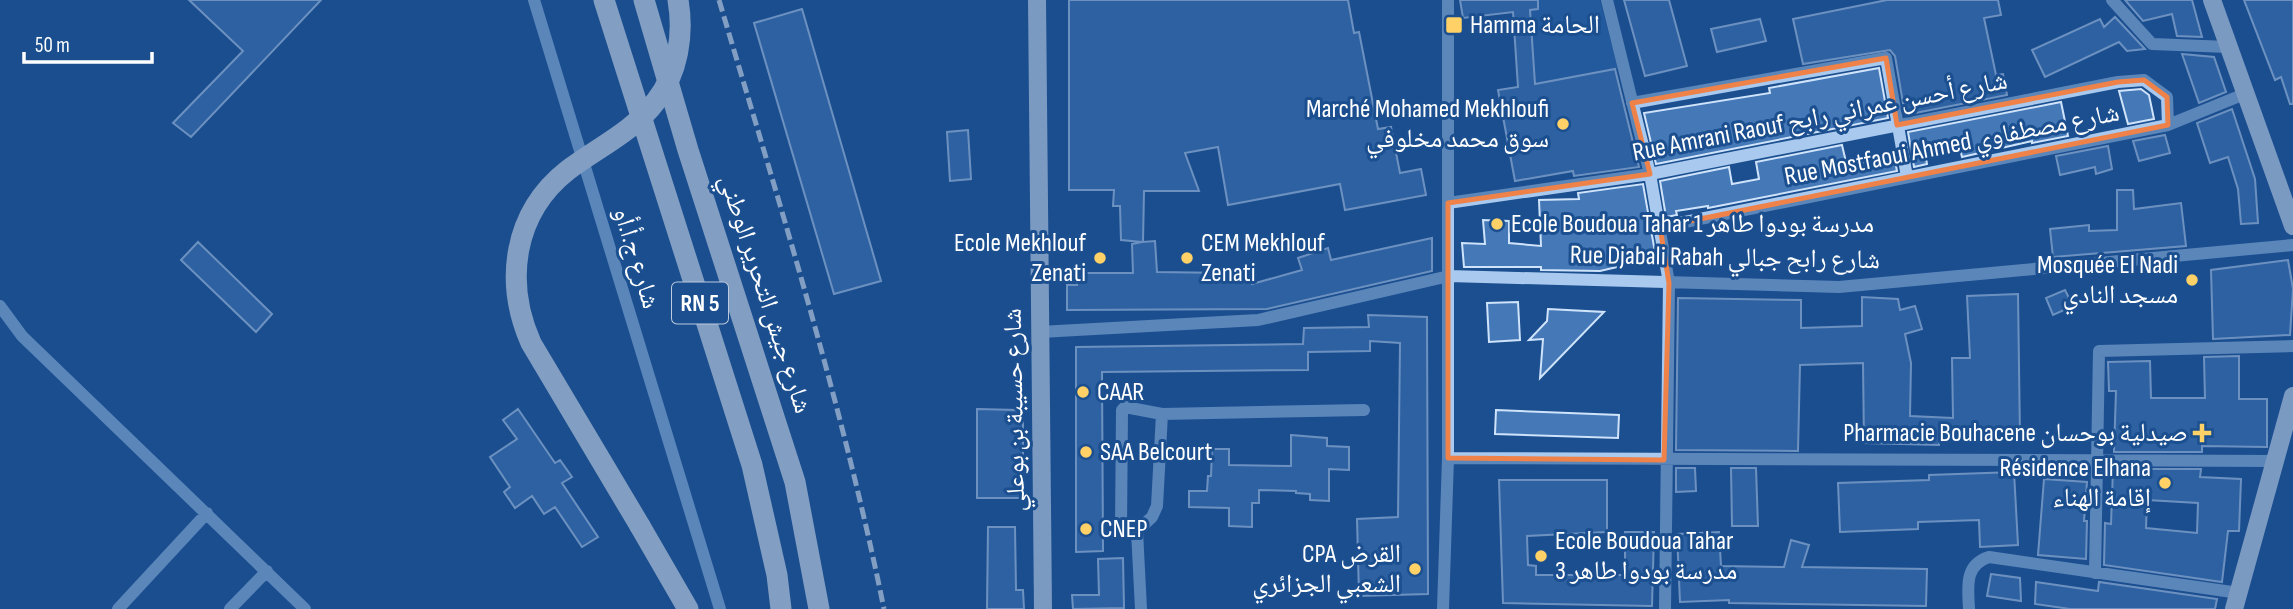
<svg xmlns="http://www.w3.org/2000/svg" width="2293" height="609" font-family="'Sofia Sans Condensed','Noto Naskh Arabic',sans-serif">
  <rect width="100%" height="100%" fill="#1b4f8f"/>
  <!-- green -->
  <path fill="#2e69ad" d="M1515 0H1600L1618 69 1519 86Z"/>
  <!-- building -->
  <path fill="#4478b7" stroke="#cfe3fa" stroke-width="2" fill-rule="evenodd" d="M189 0H321L191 137 173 123 243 51Z
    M1069 0H1348L1354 33 1359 32 1378 129 1391 127 1400 173 1421 169 1426 195 1345 210 1340 184 1228 205 1218 147 1185 153 1199 191H1144L1143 242 1155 241 1157 272 1229 273 1232 281 1249 276 1252 284 1302 270 1298 258 1328 248 1331 260 1432 238V271L1267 309 1067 310V285H1077L1078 273H1133L1132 244 1142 242 1121 240 1120 206H1113L1114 190H1069Z
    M1460 0H1538V9L1530 10 1535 84 1615 69 1639 167 1574 176 1573 171 1515 181 1498 90 1518 87 1513 12 1463 18Z
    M1624 0H1669L1687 66 1645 76Z
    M1887 0H1998L2001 15 1984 18 1996 75 2003 74 2007 95 1905 115 1895 56 1890 50 1803 64 1793 19Z
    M2125 0H2192L2202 37 2177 36 2172 14 2143 21Z
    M2244 0H2293V104H2290L2281 77 2275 80Z
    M802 9 881 281 834 294 754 23Z
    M2115 17 2145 49 2127 51 2119 42 2045 77 2032 50 2100 19 2104 27Z
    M1760 19 1766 41 1717 52 1711 29Z
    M2182 54 2214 57 2226 92 2199 103Z
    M1879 68 1888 118 1656 164 1644 113 1770 93 1769 88Z
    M2141 89 2149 95 2154 119 2128 124 2119 91Z
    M2061 102 2068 136 2032 143V141L1962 157 1959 145 1925 153 1927 164 1914 167 1908 132Z
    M2232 109 2255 179 2258 223 2241 224 2238 189 2228 157 2210 163 2197 123Z
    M968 130 971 179 950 181 947 132Z
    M2165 135 2170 153 2139 161 2133 141Z
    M1842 145 1846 162 1862 158 1863 163 1894 156 1897 171 1708 208V206L1676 211 1677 215 1666 217 1660 181 1729 167 1732 184 1759 179 1756 162Z
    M2108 146 2112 169 2096 174 2095 167 2060 175 2056 156Z
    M1643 184 1656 258 1600 271 1541 270V267H1464L1462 243 1485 244 1483 220 1509 221V243L1541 246 1539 200 1579 199 1578 193Z
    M2117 190H2133L2134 209 2181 203 2186 246 2053 257 2050 229 2089 225V231L2117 230Z
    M198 242 272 314 256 332 181 260Z
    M2288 260 2293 289 2290 335 2213 339 2211 270Z
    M2065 290 2073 306 2053 315 2046 298Z
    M2018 294 2020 439 1939 440V445L1864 443 1863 363 1800 365 1798 451 1676 450 1678 298 1801 300V328L1862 326V297L1898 299 1900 310 1915 306 1922 329 1905 334 1911 363 1910 416 1953 418 1952 358H1970L1967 296Z
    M1518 302 1520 340 1489 342 1487 303Z
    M1548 309 1604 312 1540 378 1543 339 1529 340 1547 321Z
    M1368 315 1427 317 1428 594 1359 596 1357 519 1398 517 1400 343 1370 341V351L1308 352V370L1102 372 1103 551 1076 552V347L1303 344 1304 328 1369 327Z
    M2239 356V399H2267V447L2202 446V452H2114L2116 391H2109L2108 362 2150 361 2151 398H2205L2204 357Z
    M518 409 555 463 560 460 572 477 562 483 598 537 582 547 555 507 544 514 532 496 515 508 504 492 510 487 490 457 517 439 503 420Z
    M977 409 1023 410V498H977Z
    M1496 410 1619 415 1618 438 1495 434Z
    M1291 435 1327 438V446L1349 447V470L1329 469V501L1310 500V494L1296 493V491L1259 490V503H1252V527L1229 526V508L1189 507V491H1207L1208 476H1211L1212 449H1229V465L1291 466Z
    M1676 468H1695L1696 491 1676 492Z
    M1731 468H1756L1758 526H1732Z
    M2113 469H2201L2200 477 2241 479 2239 531H2228L2222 582 2104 565 2105 523 2111 524ZM2147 500 2198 503 2197 533 2146 528Z
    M2014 472 2018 545 1980 547 1979 520 1918 522V529L1840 532 1838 483 1929 480V475Z
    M2044 479 2087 482 2084 521H2087L2086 559 2038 555Z
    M1499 480H1607V532L1527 536 1528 565 1536 566V575H1625V532H1654L1652 606 1503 603Z
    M988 527H1015L1016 590H1023L1024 609H987Z
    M1719 532 1721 566 1784 567 1791 540 1809 545 1802 567 1927 569 1926 606 1729 603V600L1680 602 1677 534Z
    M1123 558 1124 608 1073 609 1072 595H1099L1098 559Z
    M1991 574 2020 578 2021 601 1987 596Z
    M2036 582 2098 591 2099 582 2217 599 2215 609H2070L2035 604Z"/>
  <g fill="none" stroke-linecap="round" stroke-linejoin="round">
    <!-- minor -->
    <path stroke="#a9c9ee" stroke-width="12" d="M534 0 720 609
      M1607 0 1650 174 1669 283 1665 609
      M2112 0 2152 44 2228 47
      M1632 103 1886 58 1907 177
      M1448 203 1650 174 2118 82 2144 80 2167 97 2168 125
      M1660 227 2168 125 2247 93
      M0 306 22 336 305 609
      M1040 332 1258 320 1449 276 1839 287 2293 245
      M1448 458 2276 461
      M1137 531 1152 517 1157 506 1162 414
      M2095 573 2099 351 2293 346
      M118 609 207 513
      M230 609 267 571
      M1141 609 1137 531 1121 530 1122 410 1125 407 1162 414 1364 410
      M1443 609 1448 458V0
      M1969 609C1968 587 1964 565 1989 557L2239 593"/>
    <!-- major -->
    <path stroke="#f0f6ff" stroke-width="18" d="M1037 0 1043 609
      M2212 0 2293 226
      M2234 609 2293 396"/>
    <!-- highway -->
    <path stroke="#fff" stroke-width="21" d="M604 0 752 465 777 575 781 609
      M644 0 688 150 795 482 819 609
      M640 526 688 609"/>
    <!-- rail -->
    <path stroke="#fff" stroke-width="5" stroke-dasharray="12 5" stroke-linecap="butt" d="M719 0C779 202 842 403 884 609"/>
    <!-- highway-bridge -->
    <path stroke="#fff" stroke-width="21" d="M640 526 531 343C504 282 513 213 568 170 597 148 634 131 656 101 678 73 684 35 678 0"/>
  </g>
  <!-- marked area -->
  <path d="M0 0H2293V609H0ZM1886 58 1897 125 2118 82 2144 80 2167 97 2168 125 1660 227 1669 283 1664 460 1448 458V203L1650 174 1632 103Z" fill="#1b4f8f" fill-opacity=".55" fill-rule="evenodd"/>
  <path fill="none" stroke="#ee8249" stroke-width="5" stroke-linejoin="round" d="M1886 58 1897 125 2118 82 2144 80 2167 97 2168 125 1660 227 1669 283 1664 460 1448 458V203L1650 174 1632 103Z"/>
  <!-- markers -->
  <g fill="#ffd166" stroke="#1b4f8f" stroke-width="2.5">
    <rect x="1445" y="16" width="18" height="18" rx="3.5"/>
    <circle cx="1563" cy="124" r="7"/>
    <circle cx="1497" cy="224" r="7"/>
    <circle cx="1100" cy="258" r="7"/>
    <circle cx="1187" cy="258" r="7"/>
    <circle cx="2192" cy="280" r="7"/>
    <circle cx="1083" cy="392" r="7"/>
    <path d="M2198.5 422.5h7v7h7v7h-7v7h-7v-7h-7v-7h7z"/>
    <circle cx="1086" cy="452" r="7"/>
    <circle cx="2165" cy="483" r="7"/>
    <circle cx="1086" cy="529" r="7"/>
    <circle cx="1541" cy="556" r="7"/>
    <circle cx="1415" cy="569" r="7"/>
  </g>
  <g text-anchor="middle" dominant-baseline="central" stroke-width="6" stroke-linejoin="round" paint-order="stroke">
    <!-- shield labels -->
    <rect fill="#1b4f8f" stroke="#bbcadd" stroke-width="2" x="672" y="282.5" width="56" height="41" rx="5"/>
    <g font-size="24" font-weight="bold" fill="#fff">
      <text x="700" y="303">RN 5</text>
    </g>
    <!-- poi labels -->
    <g font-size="26" fill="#fff" stroke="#1b4f8f" text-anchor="start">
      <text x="1470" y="25">Hamma الحامة</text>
      <text x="1549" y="109" text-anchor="end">Marché Mohamed Mekhloufi<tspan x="1549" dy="30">سوق محمد مخلوفي</tspan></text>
      <text x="1511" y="224">Ecole Boudoua Tahar 1 مدرسة بودوا طاهر</text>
      <text x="1086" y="243" text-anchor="end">Ecole Mekhlouf<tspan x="1086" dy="30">Zenati</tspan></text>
      <text x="1201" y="243">CEM Mekhlouf<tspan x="1201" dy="30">Zenati</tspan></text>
      <text x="2178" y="265" text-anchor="end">Mosquée El Nadi<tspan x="2178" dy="30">مسجد النادي</tspan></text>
      <text x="1097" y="392">CAAR</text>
      <text x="2188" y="433" text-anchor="end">Pharmacie Bouhacene صيدلية بوحسان</text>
      <text x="1100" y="452">SAA Belcourt</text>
      <text x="2151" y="468" text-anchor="end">Résidence Elhana<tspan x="2151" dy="30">إقامة الهناء</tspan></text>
      <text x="1100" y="529">CNEP</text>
      <text x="1555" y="541">Ecole Boudoua Tahar<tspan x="1555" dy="30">3 مدرسة بودوا طاهر</tspan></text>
      <text x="1401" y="554" text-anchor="end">CPA القرض<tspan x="1401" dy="30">الشعبي الجزائري</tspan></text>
    </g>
    <!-- street labels -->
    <g font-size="26" fill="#fff" stroke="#1b4f8f">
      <text transform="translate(1820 117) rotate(-11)">Rue Amrani Raouf شارع أحسن عمراني رابح</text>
      <text transform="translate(1952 145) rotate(-11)">Rue Mostfaoui Ahmed شارع مصطفاوي</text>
      <text transform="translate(636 258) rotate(73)">شارع ج.أ.أو</text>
      <text transform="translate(1725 258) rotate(1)">Rue Djabali Rabah شارع رابح جبالي</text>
      <text transform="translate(765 294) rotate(72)">شارع جيش التحرير الوطني</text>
      <text transform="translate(1015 410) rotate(-91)">شارع حسيبة بن بوعلي</text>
    </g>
  </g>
  <!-- scale -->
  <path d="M24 52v10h128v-10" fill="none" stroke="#ffffff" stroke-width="3.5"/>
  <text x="35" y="52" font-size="21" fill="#ffffff" stroke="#1b4f8f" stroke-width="5" paint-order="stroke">50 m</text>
</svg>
